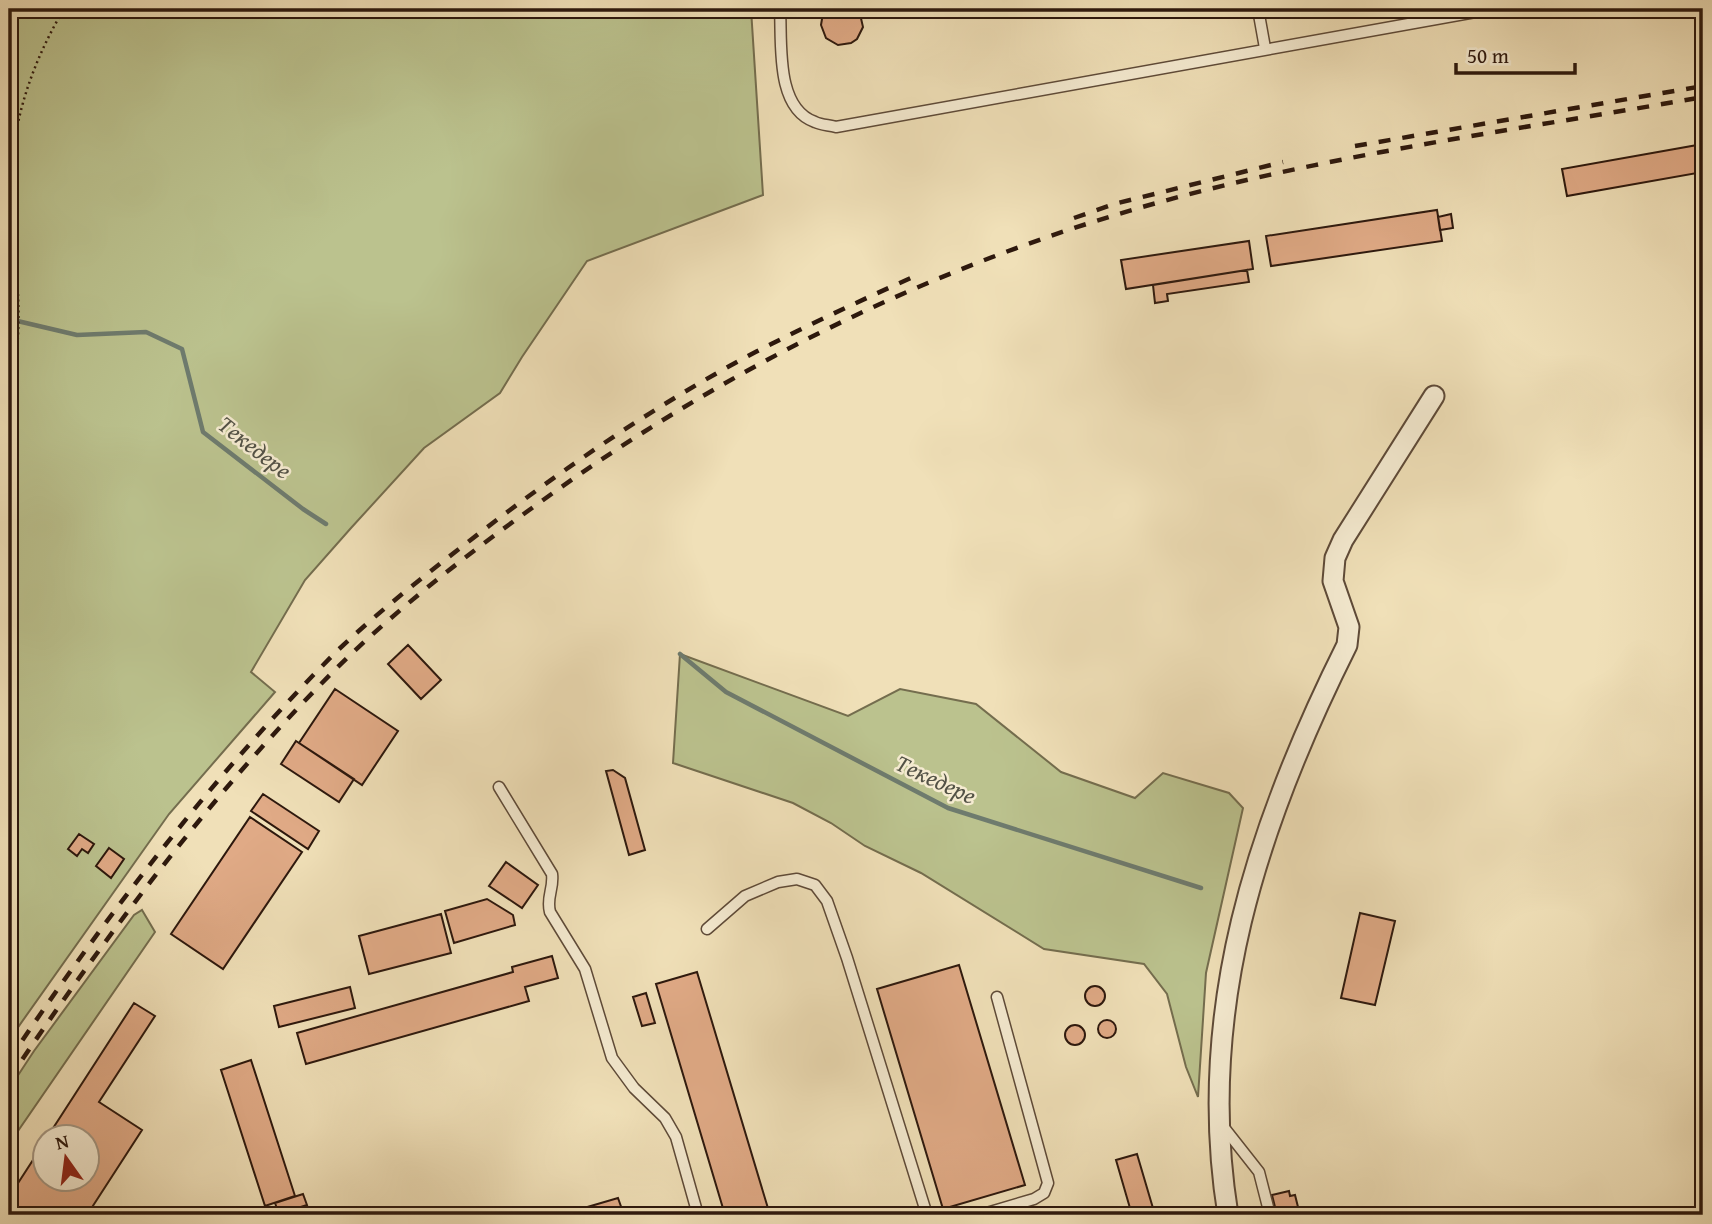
<svg xmlns="http://www.w3.org/2000/svg" width="1712" height="1224" font-family="'Gentium Book Plus',serif">
  <rect width="100%" height="100%" fill="#f0e0b8"/>
  <filter id="stains"><feTurbulence type="fractalNoise" baseFrequency=".00286" numOctaves="4"/><feColorMatrix values="0 0 0 0 .2 0 0 0 0 .09 0 0 0 0 .02 0 0 0 .5 -.17"/></filter>
  <radialGradient id="worn" r=".72"><stop offset=".6" stop-color="#630" stop-opacity="0"/><stop offset="1" stop-color="#630" stop-opacity=".3"/></radialGradient>
  <!-- green -->
  <path fill="#bbc28e" stroke="#746d4e" stroke-width="2" d="M9 9H751L763 195 587 261 522 357 500 393 424 448 351 528 305 580 251 672 275 692 169 814 9 1040Z
    M680 654 848 716 900 689 976 704 1061 772 1135 798 1163 773 1229 793 1243 808 1206 973 1198 1097 1186 1067 1167 994 1144 964 1044 949 921 873 865 846 831 823 793 803 673 763Z
    M142 910 155 932 9 1144V1089L34 1051 134 915Z"/>
  <g fill="none" stroke-linecap="round" stroke-linejoin="round">
    <!-- stream -->
    <path stroke="#6e7b6e" stroke-width="4.5" d="M9 319 77 335 146 332 182 349 203 432 303 509 326 524
      M680 654 726 692 948 808 1201 888"/>
  </g>
  <!-- building -->
  <path fill="#e0aa86" stroke="#2d180d" stroke-width="2" d="M829 9H856L860 14 863 27 857 39 851 43 838 45 826 38 821 25 822 19Z
    M1703 144V172L1567 196 1562 169Z
    M1437 210 1442 241 1271 266 1266 236Z
    M1451 214 1453 228 1440 230 1438 217Z
    M1249 241 1253 269 1126 289 1121 260Z
    M1247 270 1249 282 1167 294 1168 301 1155 303 1153 285Z
    M408 645 441 680 421 699 388 664Z
    M335 689 398 731 362 785 299 743Z
    M296 741 354 779 339 802 281 764Z
    M613 770 625 778 645 850 629 855 606 771Z
    M263 794 319 831 308 849 251 811Z
    M250 817 302 852 223 969 171 934Z
    M79 834 94 844 88 853 82 849 77 856 68 849Z
    M109 848 124 859 111 878 96 866Z
    M506 862 538 885 522 908 489 886Z
    M487 899 513 915 515 925 454 943 445 911Z
    M1360 913 1395 921 1375 1005 1341 998Z
    M441 914 451 953 369 974 359 936Z
    M552 956 558 978 525 987 529 1001 306 1064 297 1033 513 972 512 967Z
    M959 965 1025 1185 943 1209 877 989Z
    M697 972 770 1215H725L656 984Z
    M1085 996a10 10 0 1 1 20 0a10 10 0 1 1-20 0Z
    M350 987 355 1008 279 1027 274 1006Z
    M646 993 655 1023 642 1026 633 997Z
    M134 1003 155 1016 99 1102 142 1130 87 1215H9V1197L46 1140V1178H88V1136H48Z
    M1098 1029a9 9 0 1 1 18 0a9 9 0 1 1-18 0Z
    M1065 1035a10 10 0 1 1 20 0a10 10 0 1 1-20 0Z
    M251 1060 295 1196 265 1206 221 1070Z
    M1137 1154 1155 1215H1132L1116 1160Z
    M1289 1191 1290 1196 1295 1195 1300 1215H1277L1272 1195Z
    M303 1194 307 1205 279 1214 275 1203Z
    M618 1198 624 1215H560Z"/>
  <g fill="none" stroke-linecap="round" stroke-linejoin="round">
    <defs>
      <path id="service" d="M780 9C782 43 775 108 815 122 821 125 829 125 836 127L1492 9
        M1258 9 1265 48
        M499 787 552 874C554 889 546 897 550 912L585 969 612 1058 634 1088 665 1118 676 1137 698 1215
        M707 929 745 896 778 882 797 879 815 885 827 901 847 958 927 1215
        M1222 1125 1259 1172 1270 1215
        M980 1215 1034 1199 1044 1193 1048 1183 997 997"/>
      <path id="minor" d="M1228 1215C1195 1012 1257 825 1347 645L1349 627 1333 581 1335 558 1343 540 1434 396"/>
    </defs>
    <!-- service casing -->
    <use href="#service" stroke="#5e4a38" stroke-width="13"/>
    <!-- minor casing -->
    <use href="#minor" stroke="#5e4a38" stroke-width="23"/>
    <!-- path -->
    <path stroke="#2d180d" stroke-width="2.5" stroke-dasharray="2 3.5" stroke-linecap="butt" d="M9 394C14 383 15 371 16 358 23 302 13 248 11 192 10 127 31 64 64 9"/>
    <!-- service -->
    <use href="#service" stroke="#f5ebd1" stroke-width="10"/>
    <!-- minor -->
    <use href="#minor" stroke="#f5ebd1" stroke-width="19"/>
    <!-- rail -->
    <path stroke="#2d180d" stroke-width="4.5" stroke-dasharray="12 12" stroke-linecap="butt" d="M1355 146 1703 86
      M1074 218 1114 204 1283 162
      M9 1060C106 916 214 774 337 651 378 612 424 576 468 542 557 473 649 409 748 356 802 328 857 302 913 277
      M9 1079C109 931 220 782 348 657 407 601 473 550 539 503 713 377 906 279 1112 216 1305 157 1506 132 1703 97"/>
  </g>
  <g text-anchor="middle" dominant-baseline="central" stroke-width="5" stroke-linejoin="round" paint-order="stroke">
    <!-- water labels -->
    <g font-size="24" font-style="italic" fill="#535246" stroke="#f5ebd1">
      <text transform="translate(255 447) rotate(38)">Текедере</text>
      <text transform="translate(936 779) rotate(25)">Текедере</text>
    </g>
  </g>
  <!-- margin -->
  <rect width="1712" height="1224" fill="none" stroke="#f0e0b8" stroke-width="35"/>
  <rect x="10" y="10" width="1691" height="1203" fill="none" stroke="#2d180d" stroke-width="3.5"/>
  <rect x="18" y="18" width="1677" height="1189" fill="none" stroke="#2d180d" stroke-width="2"/>
  <!-- north arrow -->
  <g transform="translate(66 1158) rotate(346)"><circle r="33" fill="#f5ebd1" stroke="#a59783" stroke-width="2"/>
  <path d="M0-5L12 26L0 18L-12 26Z" fill="#8f2418"/>
  <text y="-10" font-size="19" font-weight="bold" text-anchor="middle" fill="#2d180d">N</text>
  </g>
  <!-- scale -->
  <path d="M1456 63v10h119v-10" fill="none" stroke="#2d180d" stroke-width="3.5"/>
  <text x="1467" y="63" font-size="21" fill="#2d180d" stroke="#f5ebd1" stroke-width="5" paint-order="stroke">50 m</text>
  <rect width="100%" height="100%" filter="url(#stains)"/>
  <rect width="100%" height="100%" fill="url(#worn)"/>
</svg>
